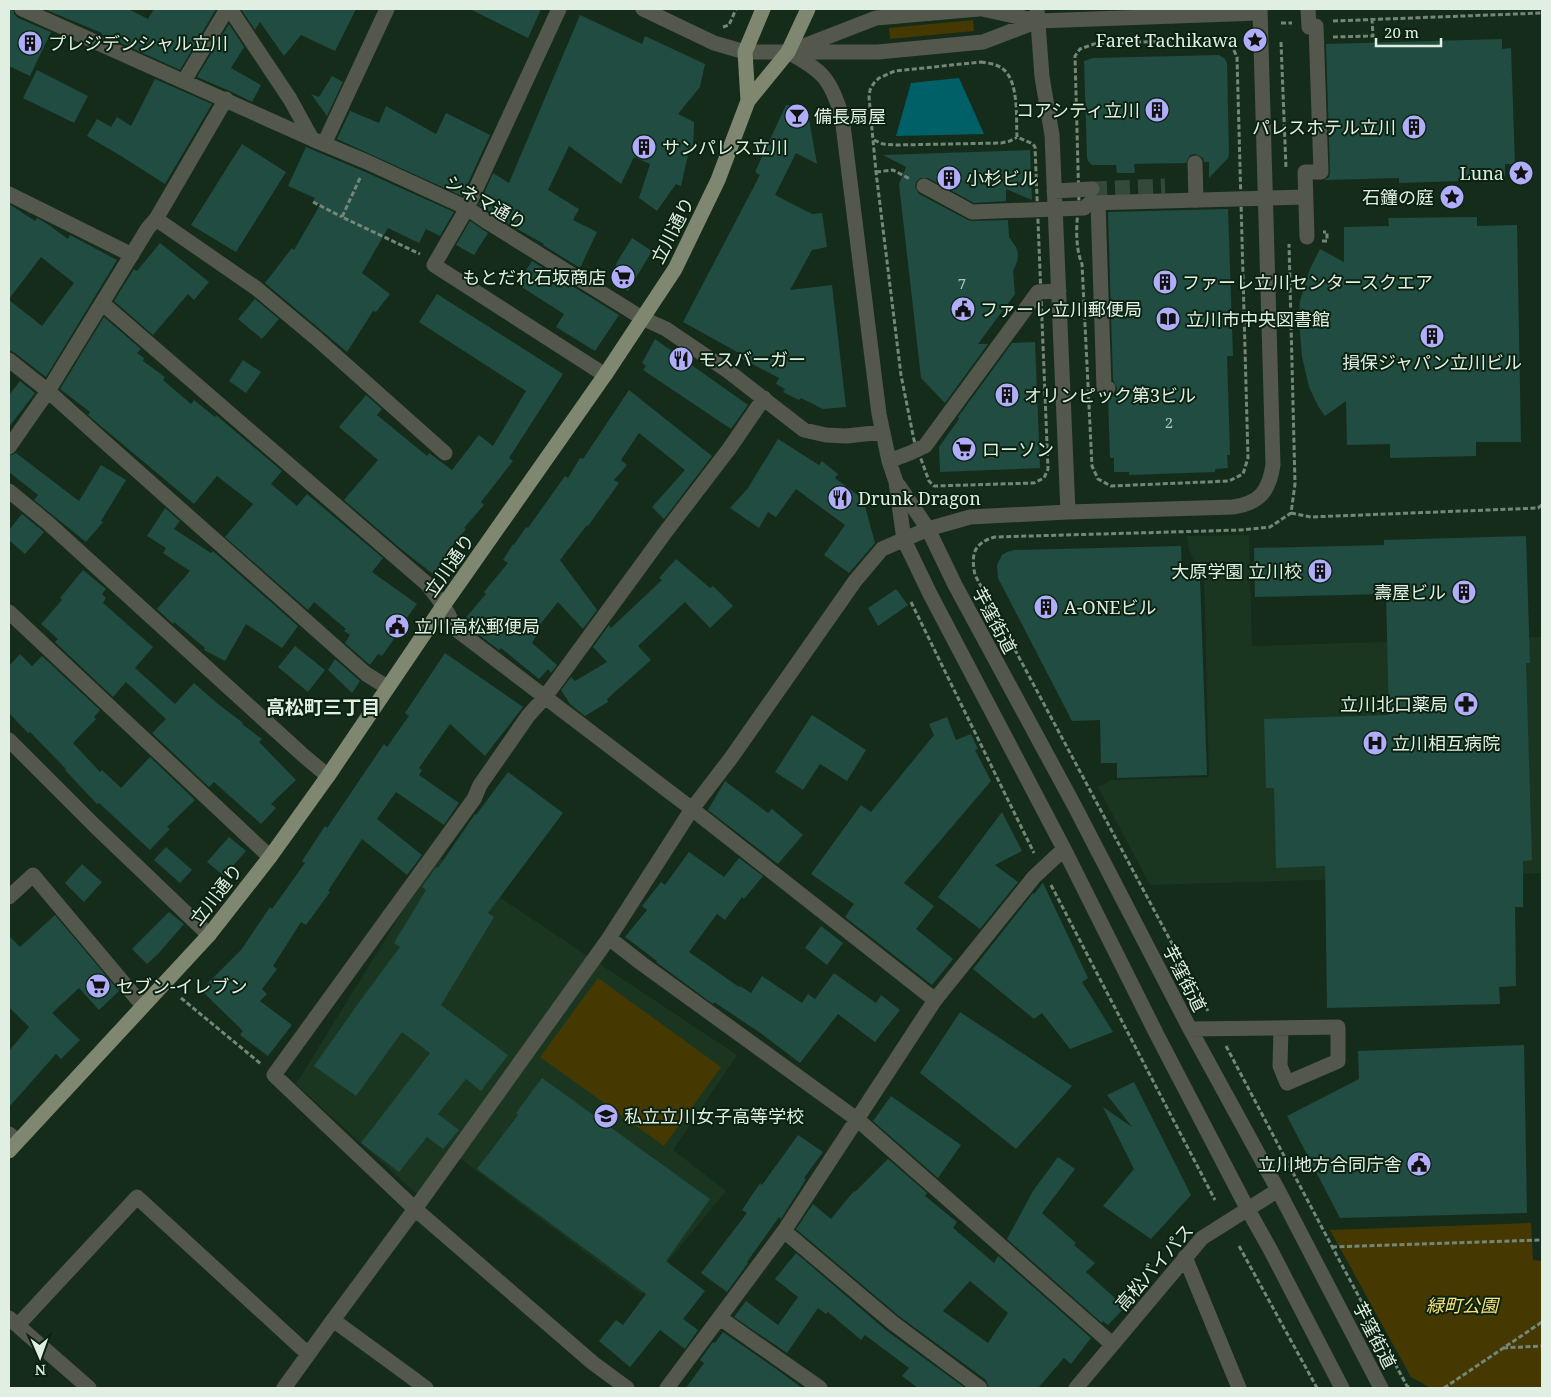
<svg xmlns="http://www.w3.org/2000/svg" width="1551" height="1397" font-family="'Noto Serif','Noto Sans JP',serif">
  <rect width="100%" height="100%" fill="#162c1b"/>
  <!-- built -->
  <path fill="#1a3620" d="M1249 535 1252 646 1541 637 1542 873 1150 885 1098 787 1112 780 1209 777 1204 572 1194 561 1189 550 1187 536Z
    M437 856 737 1055 673 1150 726 1191 641 1294 450 1151 417 1194 296 1084Z"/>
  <!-- green -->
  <path fill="#453901" d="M973 20 974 31 890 39 889 28Z
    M598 978 721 1067 664 1146 540 1057Z
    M1531 1223 1533 1260 1542 1261V1388H1431L1411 1377 1330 1230Z"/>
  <!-- water -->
  <path fill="#006068" d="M959 78 984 134 896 136 911 83Z"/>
  <!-- building -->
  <path fill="#204c42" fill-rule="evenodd" d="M9 9H13L14 14 18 18 51 32 30 76 9 66Z
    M44 9H128L148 19 154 9H216L180 70 101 34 102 33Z
    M241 9H356L335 51 301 35 284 56 260 22 255 30Z
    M470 9H541L528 38Z
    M580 15 642 44 645 36 705 64 700 87 678 114 694 122 693 152 689 150 681 186 676 184 657 211 639 198 650 164 634 157 621 184 569 146 548 190 579 209 573 220 597 232 580 268 543 245 544 244 498 218 479 205 493 173 509 183Z
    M229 24 244 47 231 68 261 85 252 102 230 91 197 77Z
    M1502 39V49L1511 48 1515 164H1505V176L1461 177V181L1399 183V178L1324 180 1329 177 1330 172 1326 44Z
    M1219 55 1225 59 1227 63 1229 154 1228 158 1209 178V162H1204L1203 158 1195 154 1190 155 1186 163 1134 164 1135 173H1117L1116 165H1092L1088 161 1087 157 1084 61 1093 58Z
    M37 70 88 96 74 123 23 98Z
    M332 76 343 82 327 116 311 94 319 97Z
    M155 79 212 104 165 184 121 156 87 136 97 119 111 127 117 117 131 126Z
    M786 105 807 108 817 164 796 153 775 195 812 214 822 213 827 247 812 250 790 290 832 285 846 407 823 409 801 398 799 400 783 392 785 389 776 384 779 378 737 356 739 353 683 322 760 175 755 172Z
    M386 106 436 134 446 113 490 135 462 196 337 139 350 111 379 123Z
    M242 144 286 172 236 252 191 225Z
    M306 147 363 171 454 212 440 236 426 229 419 243 388 228 362 273 390 294 376 312 373 311 347 352 265 283 292 248 294 250 320 205 313 202 315 198 288 186Z
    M1030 150 1032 200 1006 189V201L974 203 928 178H920L916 182 915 187 919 194 968 220 972 221 1008 220 1009 237 1016 247 1018 254 1017 262 1013 271 1015 294 978 344H988L945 403 921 378 899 184 906 167 883 155Z
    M9 204 35 221 37 218 46 223 68 239 70 235 117 260 46 377 15 353 9 350V300L42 326 74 283 41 257 9 299Z
    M1228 209 1233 356H1227L1230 455H1227L1228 468 1215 469V472L1129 475V472H1114V458H1110L1108 397 1112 396 1116 393 1117 388 1113 380 1108 212Z
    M1477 217V226L1517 225 1521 442H1476V456L1390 458V444L1347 445 1346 401 1325 416 1318 406 1309 387 1302 357 1299 320 1300 301 1310 269 1320 249 1344 262V227L1389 226 1388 218Z
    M470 221 488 233 474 255 456 245Z
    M632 238 652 251 628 291 611 281 617 262Z
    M160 243 209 282 194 300 188 294 153 335 114 301 134 269 137 271Z
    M532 261 619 315 595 351 556 327 564 314 517 284Z
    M437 294 563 374 509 458 513 461 481 502 484 505 464 528 466 529 447 552 449 554 433 574 401 549 344 500 378 460 339 427 366 395 382 409 377 415 427 456 429 453 452 470 479 435 493 446 526 391 419 322Z
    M255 299 279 319 262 339 238 319Z
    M104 317 141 349 137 353 144 358 143 361 165 377 163 380 191 404 194 400 215 417 216 415 282 471 271 484 297 506 307 494 383 558 372 572 417 604 394 635 396 636 382 656 378 654 370 665 345 643 350 635 344 631 346 629 314 602 308 610 225 537 253 504 217 476 194 504 102 427 88 415 90 412 60 389Z
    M655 339 748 405 731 429 643 370 646 366 642 363Z
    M1035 342 1040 468 940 472 939 447 959 419 958 417 1012 343Z
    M243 360 261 372 246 393 229 381Z
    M20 381 35 393 9 427V395Z
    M629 390 712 456 664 519 652 507 685 470 639 433 621 460 627 465 614 480 619 483 588 526 587 525 560 560 597 610 583 629 558 602 534 632 537 634 532 643 557 665 551 673 548 669 539 679 501 648 499 650 462 622 486 594 484 592 508 563 503 560 513 544 514 545 526 527 528 528 565 476 568 478 580 458 583 459Z
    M778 439 819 465 822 461 838 474 835 478 863 499 875 543 849 573 824 555 845 525 796 489 776 517 768 512 759 528 730 508 748 488Z
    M16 453 79 501 101 465 126 480 101 521 103 522 86 542 34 500 38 495 9 472V456Z
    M165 508 180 521 174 529 211 553 213 551 298 626 282 648 246 624 225 661 204 650 205 648 174 622 173 624 157 609 190 571 163 553 166 548 147 536Z
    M22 514 44 532 25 554 9 540V530Z
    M1526 536 1530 663H1526L1532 860 1523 861V907H1515L1516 986 1499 987 1500 1004 1327 1008 1325 866 1276 868 1274 788H1266L1264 719 1389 715 1386 594 1255 597 1254 548 1384 545V540Z
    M1181 546 1182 578H1200L1207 775 1117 778V763H1101L1100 720 1072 721 998 578 997 565 1002 555 1007 552 1014 550Z
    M676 559 710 588 713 586 733 606 710 628 685 602 638 646 651 660 607 699 608 702 585 716 570 704 561 690 571 677 575 681 607 662 593 647 609 625 611 628 662 580 659 578Z
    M83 570 106 589 102 594 106 598 103 603 153 647 135 668 175 704 194 683 218 704 243 723 242 724 262 739 259 742 296 780 271 804 276 808 261 824 214 782 209 787 152 733 166 719 126 682 113 697 55 642 58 639 41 624 62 600 60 598Z
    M896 589 908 605 878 626 868 608Z
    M295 646 325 670 308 692 278 667Z
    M445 653 523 707 485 756 450 724 419 768 422 770 419 775 459 803 444 825 396 792 377 819 422 855 407 875 362 839 328 891 330 892 306 925 301 922 273 966 277 969 262 989 267 994 260 1001 292 1025 268 1056 240 1035 243 1031 201 990 241 950 270 907 272 909 305 863 302 861 325 826 327 828 384 744 387 747 409 716 405 713Z
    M20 654 32 666 42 656 100 710 94 717 96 719 73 743 100 772 102 770 121 788 150 757 195 800 167 827 170 829 150 850 99 803 97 804 65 770 66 769 30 732 28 733 9 713V666Z
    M335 659 360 681 352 693 328 670Z
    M812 715 866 750 847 781 820 764 803 790 775 772Z
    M947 717 956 740 971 734 978 749 975 750 991 781 904 883 934 906 916 929 953 959 932 985 845 917 854 904 811 874 861 805 871 812 934 735 929 724Z
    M508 772 563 813 488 913 494 917 441 1005 508 1055 481 1091 466 1079 438 1114 459 1130 443 1149 427 1137 399 1172 361 1143 430 1053 402 1032 356 1096 314 1066 360 1001 400 947 394 943 426 890 422 887 436 867 438 868 475 814 476 815Z
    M725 781 768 813 772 809 803 835 778 864 708 810Z
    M1002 812 1022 851 995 865 1018 882 980 929 938 897Z
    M229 837 246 851 224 876 207 862Z
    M166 847 192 870 180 883 154 860Z
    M689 852 724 877 739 858 763 876 744 899 742 897 725 920 717 914 689 952 739 987 740 986 751 993 762 976 802 1003 808 994 815 999 834 973 876 1003 881 995 900 1010 875 1042 838 1014 800 1063 759 1032 714 1002 713 1004 656 962 657 961 625 937 647 910 642 906 661 882 665 885Z
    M82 864 102 882 84 902 65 883Z
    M1043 883 1088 978 1082 982 1113 1032 1070 1049 1042 1013 1034 1019 973 969 1033 893 1034 894Z
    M169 912 184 924 158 954 147 964 132 949Z
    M55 915 119 991 99 1010 79 988 52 1013 80 1040 61 1059 56 1054 9 1107V1051L29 1027 9 1007V936L20 947Z
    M821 926 843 943 827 965 805 948Z
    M960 1012 1072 1086 1016 1149 920 1073Z
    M1524 1045 1527 1213 1340 1218 1287 1116 1359 1079 1358 1051Z
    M542 1078 710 1199 666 1261 705 1291 683 1319 698 1330 685 1349 660 1330 630 1367 599 1341 616 1320 623 1325 646 1294 477 1169 518 1115 516 1113Z
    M1134 1082 1191 1195 1151 1239 1103 1206 1134 1169 1103 1107 1132 1127 1107 1095Z
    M891 1096 961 1145 938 1178 873 1121Z
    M798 1135 823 1152 804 1178 806 1179 781 1219 779 1217 747 1262 748 1263 727 1292 701 1273 747 1213 742 1210 760 1183 762 1185Z
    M1058 1157 1075 1169 1042 1213 1076 1243 1074 1245 1095 1263 1086 1272 1125 1307 1108 1325 1103 1321 1102 1323 1007 1239 1033 1191Z
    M888 1159 927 1193 925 1196 957 1222 953 1228 994 1263 998 1256 1091 1338 1071 1364 1064 1358 1038 1388H989L986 1380 899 1316 796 1229 813 1204 831 1219 854 1191 855 1192ZM970 1281 1008 1313 988 1343 943 1311Z
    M796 1253 887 1331 965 1388H918L902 1376 909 1368 865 1335 861 1340 828 1312 826 1314 818 1308 787 1353 734 1317 746 1301 778 1325 798 1297 775 1279Z
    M723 1332 775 1368 802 1388H686L704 1363 700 1360 713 1342 715 1343Z"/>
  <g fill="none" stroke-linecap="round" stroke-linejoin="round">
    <!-- minor-tunnel -->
    <path stroke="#344939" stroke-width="15" stroke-dasharray="15 8" stroke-linecap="butt" d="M1092 189 1165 186"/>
    <!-- path -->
    <path stroke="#748677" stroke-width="3" stroke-dasharray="5 2.5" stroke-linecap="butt" d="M1333 21 1542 13
      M1281 23H1292
      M723 27 729 25 736 9
      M1333 37 1373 36 1372 19
      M1216 39 1231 44 1237 57 1248 458 1243 474 1229 481 1111 486 1098 479 1092 466 1082 264C1075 248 1076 222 1079 205L1075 56 1080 49 1094 44Z
      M1281 42 1286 168
      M981 62C988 63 997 64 1003 69 1019 81 1016 119 1017 137L1033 144 1035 147 1048 469 1044 478 1034 483 934 486 929 481 914 440 901 375 876 172 869 97 870 90 874 83 879 78 895 71Z
      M874 140 883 144 896 145 1001 143 1010 141 1017 137
      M876 172 893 170 910 179
      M360 178 342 217 420 254
      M313 202 342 217
      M1322 241H1327V232H1323
      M1291 513 1311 517 1538 508 1542 505
      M911 602 1034 853
      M1051 885 1215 1200
      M181 998 261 1064
      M1208 1011 975 575C971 555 973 543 995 537L1241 530 1270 527 1291 513 1295 484 1289 244
      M1226 1046 1337 1256 1407 1386 1411 1388
      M1239 1246 1317 1388
      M1332 1247 1542 1240
      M1503 1348 1542 1346
      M1444 1388 1542 1322"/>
    <!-- minor -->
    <path stroke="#53574c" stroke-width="15" d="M22 9 312 139 367 162 467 208 489 223 642 318 666 329 728 371 804 430 826 435 846 436 883 432
      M230 9 290 99 312 139
      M559 9 467 208 434 265 605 375
      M643 9 714 43 745 52H878L983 42 1038 21
      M982 9 1038 21 1259 13
      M1037 9 1042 77 1052 135 1068 512
      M796 49 876 18 979 9
      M788 52C822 70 831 79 842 117L879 414 889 461 896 482 904 540 930 594 1064 849 1157 1035 1247 1208 1270 1249 1342 1388
      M184 81 227 9
      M324 144 387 9
      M1195 163 1196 200
      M1054 191 1092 189
      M9 194 132 255
      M1098 203 1104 388H1108
      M156 219 256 288 317 339 445 453
      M102 303 427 584C435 595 451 613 453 627L692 809 935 1000
      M9 360 48 391 98 436 366 674 387 687
      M9 447 48 391 148 228 156 219 226 99
      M889 461 910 453 925 446 1038 292 1059 291
      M899 486 928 529 955 585 1074 805 1190 1029 1278 1190 1381 1388
      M9 491 48 523 304 756 328 776
      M9 612 270 857
      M9 740 95 826 209 935
      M9 897 33 875 143 1006
      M609 938 641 963 858 1120 1112 1344
      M1190 1029 1338 1027V1061L1287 1083 1280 1066 1281 1028
      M9 1134 17 1141
      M784 1231 893 1323 980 1388
      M1185 1257 1239 1388
      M9 1318 89 1388
      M720 1318 820 1388
      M333 1320 426 1388
      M18 1325 137 1197 308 1354
      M284 1388 333 1320 415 1209 609 938 692 809 731 758 855 581 882 549 928 529 970 517 1068 512 1233 507C1260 503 1269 491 1273 465L1260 9
      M627 1388 593 1363 415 1209 274 1075 474 799 480 785 528 716 545 697 664 534 729 449 764 398
      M667 1388 784 1231 935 1000 1034 877 1064 849
      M1076 1388 1202 1238 1278 1190"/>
    <!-- major -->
    <path stroke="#7f8770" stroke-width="15" d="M748 101 745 52 763 9
      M9 1151 209 935 270 857 328 776 443 606 605 375 675 269 718 180 748 101 788 52 808 9"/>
    <!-- minor-bridge -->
    <path stroke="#53574c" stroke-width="15" d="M924 186 972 212 1084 208 1090 203 1305 197
      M1307 237 1305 172H1321L1316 26 1309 27 1308 9"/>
  </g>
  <!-- icons -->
  <defs>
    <symbol id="sight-disc" viewBox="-11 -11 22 22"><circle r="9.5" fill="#b0aefa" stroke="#0c2211"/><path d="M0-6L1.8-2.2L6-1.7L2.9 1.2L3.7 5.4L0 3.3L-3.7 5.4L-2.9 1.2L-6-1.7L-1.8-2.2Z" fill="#111"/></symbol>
    <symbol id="building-disc" viewBox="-11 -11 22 22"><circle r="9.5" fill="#b0aefa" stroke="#0c2211"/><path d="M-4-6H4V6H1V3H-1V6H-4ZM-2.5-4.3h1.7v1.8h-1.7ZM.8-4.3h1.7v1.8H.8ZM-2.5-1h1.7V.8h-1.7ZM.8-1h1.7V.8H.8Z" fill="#111"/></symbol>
    <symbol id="bar-disc" viewBox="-11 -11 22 22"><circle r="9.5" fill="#b0aefa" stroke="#0c2211"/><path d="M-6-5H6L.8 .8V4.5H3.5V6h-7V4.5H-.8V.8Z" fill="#111"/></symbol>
    <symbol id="supermarket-disc" viewBox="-11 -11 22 22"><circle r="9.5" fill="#b0aefa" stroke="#0c2211"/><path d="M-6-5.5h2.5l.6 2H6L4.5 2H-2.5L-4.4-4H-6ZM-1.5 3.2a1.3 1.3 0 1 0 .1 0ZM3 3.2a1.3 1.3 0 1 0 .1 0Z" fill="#111"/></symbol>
    <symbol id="civic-disc" viewBox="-11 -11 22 22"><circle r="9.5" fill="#b0aefa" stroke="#0c2211"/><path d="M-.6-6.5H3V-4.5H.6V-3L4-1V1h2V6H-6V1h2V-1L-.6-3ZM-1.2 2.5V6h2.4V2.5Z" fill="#111"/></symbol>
    <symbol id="library-disc" viewBox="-11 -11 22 22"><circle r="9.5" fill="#b0aefa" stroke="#0c2211"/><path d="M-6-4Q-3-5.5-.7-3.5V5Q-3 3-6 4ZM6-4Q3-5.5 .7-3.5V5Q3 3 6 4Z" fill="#111"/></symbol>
    <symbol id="restaurant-disc" viewBox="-11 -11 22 22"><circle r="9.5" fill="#b0aefa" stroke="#0c2211"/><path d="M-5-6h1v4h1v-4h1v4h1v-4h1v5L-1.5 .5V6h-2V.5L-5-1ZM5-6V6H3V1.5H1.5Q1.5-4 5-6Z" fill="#111"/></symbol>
    <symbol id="pharmacy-disc" viewBox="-11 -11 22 22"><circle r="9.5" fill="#b0aefa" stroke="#0c2211"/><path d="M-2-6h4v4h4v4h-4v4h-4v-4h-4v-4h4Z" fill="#111"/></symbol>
    <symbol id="hospital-disc" viewBox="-11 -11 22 22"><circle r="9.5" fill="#b0aefa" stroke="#0c2211"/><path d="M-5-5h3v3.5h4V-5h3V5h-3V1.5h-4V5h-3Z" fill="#111"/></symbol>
    <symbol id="school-disc" viewBox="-11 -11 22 22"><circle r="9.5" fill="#b0aefa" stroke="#0c2211"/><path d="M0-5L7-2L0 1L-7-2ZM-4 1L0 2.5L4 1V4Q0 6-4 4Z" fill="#111"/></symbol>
  </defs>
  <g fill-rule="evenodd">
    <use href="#sight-disc" x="1241" y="26" width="28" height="28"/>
    <use href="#building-disc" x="16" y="29" width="28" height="28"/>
    <use href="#building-disc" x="1143" y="96" width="28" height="28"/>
    <use href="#bar-disc" x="783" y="102" width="28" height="28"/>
    <use href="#building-disc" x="1400" y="113" width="28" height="28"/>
    <use href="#building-disc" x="630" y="133" width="28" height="28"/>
    <use href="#sight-disc" x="1507" y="159" width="28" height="28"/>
    <use href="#building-disc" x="935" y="164" width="28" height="28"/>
    <use href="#sight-disc" x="1438" y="183" width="28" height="28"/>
    <use href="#supermarket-disc" x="609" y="263" width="28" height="28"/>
    <use href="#building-disc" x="1151" y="268" width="28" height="28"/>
    <use href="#civic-disc" x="949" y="295" width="28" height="28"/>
    <use href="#library-disc" x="1154" y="305" width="28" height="28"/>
    <use href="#building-disc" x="1418" y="322" width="28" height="28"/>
    <use href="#restaurant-disc" x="667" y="345" width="28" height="28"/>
    <use href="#building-disc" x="993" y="381" width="28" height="28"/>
    <use href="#supermarket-disc" x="950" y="435" width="28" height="28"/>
    <use href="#restaurant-disc" x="826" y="484" width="28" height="28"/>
    <use href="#building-disc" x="1306" y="557" width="28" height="28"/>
    <use href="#building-disc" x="1450" y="578" width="28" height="28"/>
    <use href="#building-disc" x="1032" y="593" width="28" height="28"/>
    <use href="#civic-disc" x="383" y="612" width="28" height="28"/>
    <use href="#pharmacy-disc" x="1452" y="690" width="28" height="28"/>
    <use href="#hospital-disc" x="1361" y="729" width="28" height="28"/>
    <use href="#supermarket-disc" x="84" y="972" width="28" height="28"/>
    <use href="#school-disc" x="592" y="1102" width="28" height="28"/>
    <use href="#civic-disc" x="1405" y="1150" width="28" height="28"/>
  </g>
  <g text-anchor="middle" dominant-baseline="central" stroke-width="4" stroke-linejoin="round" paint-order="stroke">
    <!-- number labels -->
    <g font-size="15" fill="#b1c6bb">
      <text x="962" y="283">7</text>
      <text x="1169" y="422">2</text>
    </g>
    <!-- poi labels -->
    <g font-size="18" fill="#e1efe3" stroke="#0c2211" text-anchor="start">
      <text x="1238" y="40" text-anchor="end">Faret Tachikawa</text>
      <text x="48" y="43">プレジデンシャル立川</text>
      <text x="1140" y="110" text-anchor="end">コアシティ立川</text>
      <text x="814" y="116">備長扇屋</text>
      <text x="1396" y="127" text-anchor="end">パレスホテル立川</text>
      <text x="662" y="147">サンパレス立川</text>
      <text x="1504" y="173" text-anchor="end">Luna</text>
      <text x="966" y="178">小杉ビル</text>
      <text x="1434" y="197" text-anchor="end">石鐘の庭</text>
      <text x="606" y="277" text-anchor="end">もとだれ石坂商店</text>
      <text x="1182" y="282">ファーレ立川センタースクエア</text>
      <text x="980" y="309">ファーレ立川郵便局</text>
      <text x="1186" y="319">立川市中央図書館</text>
      <text x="698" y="359">モスバーガー</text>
      <text x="1432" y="362" text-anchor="middle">損保ジャパン立川ビル</text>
      <text x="1024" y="395">オリンピック第3ビル</text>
      <text x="982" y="449">ローソン</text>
      <text x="858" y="498">Drunk Dragon</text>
      <text x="1302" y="571" text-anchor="end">大原学園 立川校</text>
      <text x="1446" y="592" text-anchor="end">壽屋ビル</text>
      <text x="1064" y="607">A-ONEビル</text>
      <text x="414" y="626">立川高松郵便局</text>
      <text x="1448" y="704" text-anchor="end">立川北口薬局</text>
      <text x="1392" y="743">立川相互病院</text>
      <text x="116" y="986">セブン-イレブン</text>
      <text x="624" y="1116">私立立川女子高等学校</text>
      <text x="1402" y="1164" text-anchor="end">立川地方合同庁舎</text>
    </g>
    <!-- street labels -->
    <g font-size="18" fill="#e1efe3" stroke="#0c2211">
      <text transform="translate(486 202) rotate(30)">シネマ通り</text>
      <text transform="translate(672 230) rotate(-63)">立川通り</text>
      <text transform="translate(449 565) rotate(-55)">立川通り</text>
      <text transform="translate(995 620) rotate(62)">芋窪街道</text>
      <text transform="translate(216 894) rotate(-52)">立川通り</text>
      <text transform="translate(1185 978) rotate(63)">芋窪街道</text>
      <text transform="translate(1154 1267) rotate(-49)">高松バイパス</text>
      <text transform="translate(1375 1335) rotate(63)">芋窪街道</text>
    </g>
    <!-- park labels -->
    <g font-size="18" font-style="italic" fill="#fbe27a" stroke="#0c2211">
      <text x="1462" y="1305">緑町公園</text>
    </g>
    <!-- neighbourhood labels -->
    <g font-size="19" font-weight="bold" fill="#e1efe3" stroke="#0c2211">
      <text x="323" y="707">高松町三丁目</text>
    </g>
  </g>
  <!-- border -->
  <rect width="1551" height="1397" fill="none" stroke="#e1efe3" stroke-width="20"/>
  <!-- north arrow -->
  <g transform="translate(40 1357) rotate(178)" stroke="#0c2211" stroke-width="4" paint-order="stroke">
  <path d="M0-4L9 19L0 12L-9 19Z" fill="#e1efe3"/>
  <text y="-8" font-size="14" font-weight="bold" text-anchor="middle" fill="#e1efe3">N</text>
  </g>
  <!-- scale -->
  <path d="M1376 38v8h65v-8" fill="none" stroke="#e1efe3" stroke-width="2.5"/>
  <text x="1384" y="38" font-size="15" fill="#e1efe3" stroke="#0c2211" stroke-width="4" paint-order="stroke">20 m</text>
</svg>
